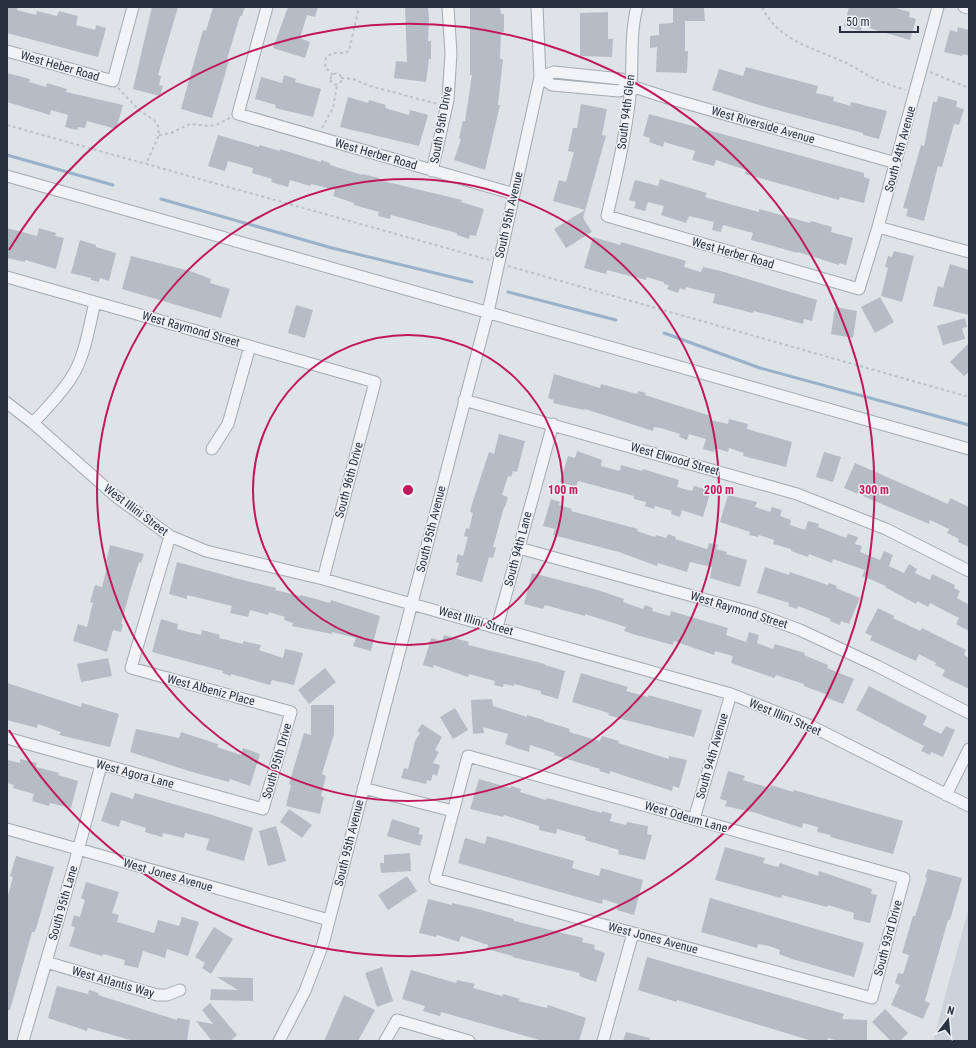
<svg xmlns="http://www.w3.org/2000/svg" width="976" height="1048" font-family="'Roboto Condensed',sans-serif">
  <rect width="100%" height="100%" fill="#dee3e8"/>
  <!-- built -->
  <path fill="#ccd2da" d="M969 907V1041H933Z"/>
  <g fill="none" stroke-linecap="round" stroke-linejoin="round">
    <!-- stream -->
    <path stroke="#99b2c9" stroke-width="3" d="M7 155 113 185
      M161 199 332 248 472 282
      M508 292 616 320
      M664 333 760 368 969 425"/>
  </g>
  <!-- building -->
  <path fill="#b6bcc5" d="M7 7H18L17 10 36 15 37 11 57 16 59 11 78 16 76 25 95 30 96 25 106 28 98 57 7 33Z
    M152 7H178L158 75 161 76 159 85 163 86 160 96 133 89Z
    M213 7H245L242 16H240L227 59 229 60 224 78 212 118 181 109 203 30 206 31Z
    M288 7H318L315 17 307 15 300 38 310 42 305 58 273 48Z
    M405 7H428L429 18 428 41H431V59H429L426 82 394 78 396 61 407 62Z
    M470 7H500L501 14H504V32H501L500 59H503L498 105H500L485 170 454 160 461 139 459 138 463 121H465L472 75H470Z
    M673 7H704L705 21H685V51H688L687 73 656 72 657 47 650 48V36L659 35V24L673 23Z
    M849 7H892L910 12 909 17 916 19 910 40 862 26 861 31 844 26Z
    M608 12V39H613L612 57 580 56V13Z
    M958 27 969 30V56L963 54 962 56 944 52 950 30 957 32Z
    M746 67 818 86 816 93 834 97 833 101 841 103 850 106 851 102 887 111 879 139 863 135V133L762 106 712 90 719 69 743 76Z
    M7 73 30 79 29 82 46 87 47 83 67 89 66 92 123 105 116 129 87 121 85 128 78 127 77 130 65 127 68 115 51 110 50 115 7 102Z
    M284 75 296 79 295 82 321 89 313 117 275 108 276 105 255 99 261 77 282 83Z
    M938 96 957 101 956 107 964 109 959 125 954 124 942 167 938 166 924 221 906 216 908 209 903 208 921 145 924 146 933 102H937Z
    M348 97 368 103 369 100 386 105 385 108 409 115 410 110 428 115 419 146 340 127Z
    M581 104 607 109 602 135 606 136 583 218 592 232 566 248 554 229 585 210 553 201 559 180 566 182 574 152 568 151 573 128H577Z
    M649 114 864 173V177L870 179 864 203 840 197 839 200 745 174 746 170 716 160 714 166 692 160 695 151 664 142 663 147 649 142 650 138 643 136Z
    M218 135 259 147V145L280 151V149L321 162V160L330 163V165L362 175V174L379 178V180L462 200 461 202 484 209 476 236 470 235 469 239 457 235V233L391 215 390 219 378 216 379 212 354 205V203L333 196 335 190 311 184 310 186 290 180 288 187 271 182 272 179 252 173 253 168 228 161 225 171 208 166Z
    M660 179 707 193 705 197 729 204 759 212V209L810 223 811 221 832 227 831 232 853 238 846 265 839 263V265L798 252V253L751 240 753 233 723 225 721 232 712 230 714 222 689 216 686 223 661 215 664 206 648 202 645 211 634 208 636 202 629 200 635 180 658 186Z
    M7 228 37 236 39 228 56 233 55 236 64 238 56 269 25 260V262L7 258Z
    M593 237 620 245 621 242 686 261 684 267 701 272 703 267 721 271 817 300 812 321 804 319 803 324 754 311 753 313 713 303 715 294 686 287 685 290 680 288 678 293 667 289 669 285 664 284V282L646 277V280L607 270 606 274 584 268Z
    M80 240 96 245V247L116 253 109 281 100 278 99 282 91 280V278L71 273Z
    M894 251 914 256 902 302 881 296 888 268 885 267 888 256 892 257Z
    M131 256 190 271 211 279 210 283 230 289 221 318 122 289Z
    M950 264 969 270V315L933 306 938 286 943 288Z
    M880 297 894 322 875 333 861 307Z
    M296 305 313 310 305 338 288 333Z
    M835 307 857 311 853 338 831 334Z
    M965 318 967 327 962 328 965 339 943 345 937 326Z
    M969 343V372L964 376 950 362Z
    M554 374 600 388 601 384 637 394 638 391 646 393 645 395 711 416 710 420 728 424 729 419 748 424 747 429 792 442 786 467 743 456 744 453 729 448 728 452 715 448 714 452 703 449 706 439 689 434 687 440 679 437 680 434 661 428 654 427 653 431 585 409 584 410 553 403 554 400 548 398Z
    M499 434 525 441 517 472 513 471 511 477 508 476 502 495 508 497 505 507H504L493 547H496L493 558 489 557 482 582 456 575 459 563 456 562 458 554 463 556 468 537 464 536 466 528 469 529 473 513 470 512 472 504 489 452 494 454Z
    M577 451 602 460 601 466 620 471 621 465 642 471 643 469 679 480 677 487 692 491 694 486 705 489 704 491 710 493 703 517 682 510 680 517 671 514 672 511 655 506 654 509 645 506 646 502 634 499V496L578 481 576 487 560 482 568 456 575 458Z
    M824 452 841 457 833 482 816 477Z
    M855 463 948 504 950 498 969 507V547L958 542 959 539 947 533 949 529 930 520 929 524 844 488Z
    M728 495 757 502 755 507 770 512 772 507 782 510 780 516 791 520 790 525 805 530 808 521 819 524 818 527 846 538 848 534 858 537 855 544 862 546 860 552 880 560 884 551 893 555 889 566 904 573 909 564 917 569 915 573 930 580 932 574 955 585 954 588 960 591 957 598 969 605V631L956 624 959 618 930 603 928 607 917 601 916 604 885 587 886 586 862 576 865 570 833 559 832 563 809 554 808 557 791 551V549L773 544 774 540 759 535 758 537 749 535 750 532 720 522Z
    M551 499 560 502 559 505 572 509 571 511 638 529 637 531 655 537 656 535 666 538 668 534 676 537 675 539 707 549 709 543 718 545 716 549 727 552 726 554 747 560 740 587 710 578 712 567 690 562 687 572 658 563 657 566 619 552 553 535 555 529 543 526Z
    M110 545 144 554 141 563 139 562 130 591 121 624H123L121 632 113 630 107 652 73 641 78 624 87 627 93 603 90 602 95 585 102 587 108 563 106 562Z
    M177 562 239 579 276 588 275 590 300 596 301 595 330 603 331 600 380 616 371 651 353 646 356 638 332 632V634L292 626 293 623 284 620 285 617 269 612 268 615 250 610 248 617 230 613 232 606 187 595V599L169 594Z
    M765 567 789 575 790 572 828 585 829 583 837 586 836 588 860 598 849 624 841 621 840 625 830 621 831 619 798 606 797 609 788 606 789 603 757 593Z
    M532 573 598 590 624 599 623 602 643 609 645 605 653 608 652 611 670 616 671 611 728 628 726 635 746 642 749 632 759 635 757 643 773 649 775 644 805 653 804 655 828 665 827 668 854 679 843 704 827 698 828 695 804 686V684L776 675 774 678 731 663 733 656 715 651 714 655 674 641 673 645 636 635 624 631 626 627 585 614V616L545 605 543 609 524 604Z
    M878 608 894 616 893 618 920 631 922 628 966 650 964 655 969 658V689L942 676 945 670 935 665 936 663 919 654 916 661 870 640 872 636 865 633Z
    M161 619 178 624 177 629 201 635 202 630 220 635 219 638 243 644V641L261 645 259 650 283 658 285 649 303 653 294 685 272 680 270 685 231 674V676L222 673 223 671 152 652Z
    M444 635 469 642 468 645 545 664V665L565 671 558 699 541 694V691L514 684V686L504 684 503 687 494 685 495 681 469 674 468 677 434 665 433 668 423 665 431 638 442 641Z
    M108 658 112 676 81 682 77 664Z
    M325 668 336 682 309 704 298 690Z
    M581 673 628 687 626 691 648 697V695L702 710 694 737 625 720 608 715 609 713 572 702Z
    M7 683 81 707 82 703 119 714 110 747 59 735 61 732 38 724 37 728 7 720Z
    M869 686 927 716 923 725 941 734 946 726 955 730 943 757 931 752 930 755 921 751 924 746 856 710Z
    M492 699 493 706 527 717V715L544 720V721L570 729 569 732 600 741 602 736 619 741 618 743 669 759V756L687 760 679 788 673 786 672 791 610 771V774L599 771 600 769 554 755 555 753 530 745 529 752 519 749 505 744 508 734 483 727 484 733 473 734 471 700Z
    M311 705H334V734L322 774 326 776 321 796 324 797 320 814 286 806 291 785 289 784 304 733 311 735Z
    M455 708 468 730 453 739 440 717Z
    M422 724 442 737 435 750 439 752 433 763 440 765 437 776 433 774 431 781 427 780 426 784 401 778 404 768 408 769 415 741 420 733 417 731Z
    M136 729 179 738 181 732 218 744 217 747 241 755 243 748 260 754 250 786 230 779 229 782 192 772 130 752Z
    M20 759 37 763 36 767 59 773 58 775 78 781 71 808 50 803 49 806 32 801 34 794 13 788 14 785 7 783V760L20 763Z
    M728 771 745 776 743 780 770 788 771 785 793 792 794 790 903 821 893 854 830 837 831 835 817 832 818 827 803 823 802 828 756 813 725 806 727 801 720 799Z
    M479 779 510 788 511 786 521 789 520 792 546 800 547 798 602 813V811L612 814 610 821 626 825 627 822 648 826 647 834 652 835 645 860 618 854 619 850 585 840 586 837 557 829 556 834 539 830V826L504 815 503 817 470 809Z
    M111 792 133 799 135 793 212 815 253 828 244 861 206 850 209 839 185 833 184 838 163 833 162 837 145 832 146 828 121 820 119 827 101 821Z
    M289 809 312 825 302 838 280 822Z
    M392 819 420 828 418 834 423 835 420 846 387 836Z
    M276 826 286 861 268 866 259 831Z
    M487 836 574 861 572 868 599 876 601 868 643 880 634 915 617 910 618 904 603 899 602 904 458 863 465 838 485 844Z
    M725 847 765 858 763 863 778 867 780 863 818 876 819 871 872 889 871 894 877 895 870 923 853 919 854 913 828 905 827 907 782 895 781 898 715 880Z
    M410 853 411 871 381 873 380 863H384V855Z
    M16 856 54 867 35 932H32L10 1010H7V899L13 877 10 876Z
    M928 869 962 878 950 920H948L932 976 925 1001 930 1003 923 1019 891 1005 900 985 895 983 898 973 903 974 909 955 902 953 913 916H915L927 878 925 877Z
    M407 876 417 891 388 910 378 895Z
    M86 882 119 892 112 913 119 915 117 922 154 933 158 920 179 926 182 917 199 922 188 956 167 949 165 958 143 951 138 968 124 965 125 960 103 954 102 956 69 946 75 927 71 926 74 915 80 917 85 900 81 898Z
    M710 898 864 943 854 977 792 959 779 954 780 950 769 946 758 944 757 948 701 932Z
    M428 899 452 905V903L474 908 514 919V921L583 938 582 942 595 945 594 949 605 953 596 982 579 976 580 973 512 957 513 956 487 949 488 945 461 936 459 942 437 935 436 937 419 933Z
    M214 927 233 939 211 974 202 968 205 963 195 957Z
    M647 957 844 1014 842 1019 867 1020V1041H838L828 1038 827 1041H812L677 1000V1002L638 990Z
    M382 967 393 1001 377 1007 365 973Z
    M411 970 456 983 457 980 475 984 473 988 502 996 503 994 520 999 519 1001 547 1008 548 1005 586 1018 579 1041H543L441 1012 440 1016 423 1011 425 1006 402 999Z
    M217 977 253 978V1001L210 1000 211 989 238 990Z
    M57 986 88 994 89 990 99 993 98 995 177 1020V1018L190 1020 187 1041H134L88 1028 87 1031 48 1018Z
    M344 995 375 1010 358 1041H324Z
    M210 1003 237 1035 230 1041H212L196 1021 213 1024 202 1010Z
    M885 1009 908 1033 900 1041H891L872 1022Z
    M626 1032 650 1038 649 1041H623Z"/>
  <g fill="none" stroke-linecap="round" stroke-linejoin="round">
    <defs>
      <path id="minor" d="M267 7 238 114 514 194
        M637 7C630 33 633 60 631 86 627 130 617 173 607 216L859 289 878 227 938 7
        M964 7 969 8
        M7 51 113 81 133 7
        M540 77 554 72 621 79 631 86 668 98 896 163
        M540 77 552 85 619 91 631 86
        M432 171 448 100 451 53 448 7
        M7 176 969 449
        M878 227 969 252
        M7 277 375 382 323 579
        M464 400 797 494 886 529 969 571
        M7 403 33 423 114 495 170 536 206 551 323 579 731 694 811 726 969 806
        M33 423C46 409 60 395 71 378 85 357 89 327 95 302
        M212 449 228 424 250 346
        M519 548 754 613 800 630 877 666 969 713
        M497 627 553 424
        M7 738 263 809 291 712 131 668 170 536
        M468 756 904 878 872 998 435 879Z
        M363 788 453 811
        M946 795 969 749
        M694 819 731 694
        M7 829 329 920
        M46 962 157 995H167L180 990
        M23 1041 75 862 101 765
        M279 1041 305 991 323 944 488 312 540 77 537 7
        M385 1041 397 1020 469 1041
        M603 1041 633 933"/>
    </defs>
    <!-- minor casing -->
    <use href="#minor" stroke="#a3aab2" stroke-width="13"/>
    <!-- path -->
    <path stroke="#bcc1c6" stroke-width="2" stroke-dasharray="3 3" stroke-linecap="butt" d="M762 7C778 41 814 48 844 62 854 66 863 73 873 78 883 83 894 86 905 90
      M930 72 969 88
      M330.5 79a5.5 5.5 0 1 1 11 0a5.5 5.5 0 1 1-11 0Z
      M333 75 325 67 326 58 332 53H344L349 51 359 7
      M341 78 353 79 370 86 438 104
      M118 88 140 111 154 120 158 126 159 135 146 164
      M7 125 489 260
      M322 128 333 108 337 85
      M159 135 171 133 190 124 210 126 218 124 230 118
      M508 266 969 397"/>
    <!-- minor -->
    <use href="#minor" stroke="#f1f3f6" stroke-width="11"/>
  </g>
  <!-- distance rings -->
  <g fill="none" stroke="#c2185b" stroke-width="2">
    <circle cx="408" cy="490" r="155"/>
    <circle cx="408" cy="490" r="311"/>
    <path d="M9 250A466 466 0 1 1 9 730"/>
  </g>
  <g text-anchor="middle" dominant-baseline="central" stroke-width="3" stroke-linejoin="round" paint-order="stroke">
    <!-- street labels -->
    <g font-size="12" fill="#27313f" stroke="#eef2f6">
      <text transform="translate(60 66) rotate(16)">West Heber Road</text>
      <text transform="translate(626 112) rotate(-83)">South 94th Glen</text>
      <text transform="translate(441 125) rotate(-80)">South 95th Drive</text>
      <text transform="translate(763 125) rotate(16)">West Riverside Avenue</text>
      <text transform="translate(900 149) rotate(-75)">South 94th Avenue</text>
      <text transform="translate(376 154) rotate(16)">West Herber Road</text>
      <text transform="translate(509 215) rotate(-77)">South 95th Avenue</text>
      <text transform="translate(733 253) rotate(16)">West Herber Road</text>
      <text transform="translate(191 329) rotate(16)">West Raymond Street</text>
      <text transform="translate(675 459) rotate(16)">West Elwood Street</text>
      <text transform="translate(349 480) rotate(-75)">South 96th Drive</text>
      <text transform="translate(136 510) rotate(37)">West Illini Street</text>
      <text transform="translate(431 529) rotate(-76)">South 95th Avenue</text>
      <text transform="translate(518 549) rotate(-75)">South 94th Lane</text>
      <text transform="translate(739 610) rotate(17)">West Raymond Street</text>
      <text transform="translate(476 621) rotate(16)">West Illini Street</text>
      <text transform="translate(211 690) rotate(15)">West Albeniz Place</text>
      <text transform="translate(785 717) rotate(23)">West Illini Street</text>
      <text transform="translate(712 756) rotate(-74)">South 94th Avenue</text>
      <text transform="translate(277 761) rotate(-74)">South 95th Drive</text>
      <text transform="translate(135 774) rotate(15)">West Agora Lane</text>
      <text transform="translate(686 817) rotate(16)">West Odeum Lane</text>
      <text transform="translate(349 843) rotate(-76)">South 95th Avenue</text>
      <text transform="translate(168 875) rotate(16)">West Jones Avenue</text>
      <text transform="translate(63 903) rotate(-74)">South 95th Lane</text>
      <text transform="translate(653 938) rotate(15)">West Jones Avenue</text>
      <text transform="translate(888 938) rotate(-75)">South 93rd Drive</text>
      <text transform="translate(113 982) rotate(16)">West Atlantis Way</text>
    </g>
  </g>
  <circle cx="408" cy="490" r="6" fill="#c2185b" stroke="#eef2f6" stroke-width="2"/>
  <g font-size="12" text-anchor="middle" font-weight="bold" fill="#c2185b" stroke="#eef2f6" stroke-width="3" stroke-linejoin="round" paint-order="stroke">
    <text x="563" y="494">100 m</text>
    <text x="719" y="494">200 m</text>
    <text x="874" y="494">300 m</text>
  </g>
  <!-- border -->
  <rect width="976" height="1048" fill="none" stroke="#27313f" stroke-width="16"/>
  <!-- north arrow -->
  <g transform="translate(948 1020) rotate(16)" stroke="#eef2f6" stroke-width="3" paint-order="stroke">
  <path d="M0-3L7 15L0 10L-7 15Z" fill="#27313f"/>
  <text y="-6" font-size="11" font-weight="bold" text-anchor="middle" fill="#27313f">N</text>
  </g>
  <!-- scale -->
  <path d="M840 26v6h78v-6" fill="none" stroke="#27313f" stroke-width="2"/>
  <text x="846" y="26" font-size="12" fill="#27313f" stroke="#eef2f6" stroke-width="3" paint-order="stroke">50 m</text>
</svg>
